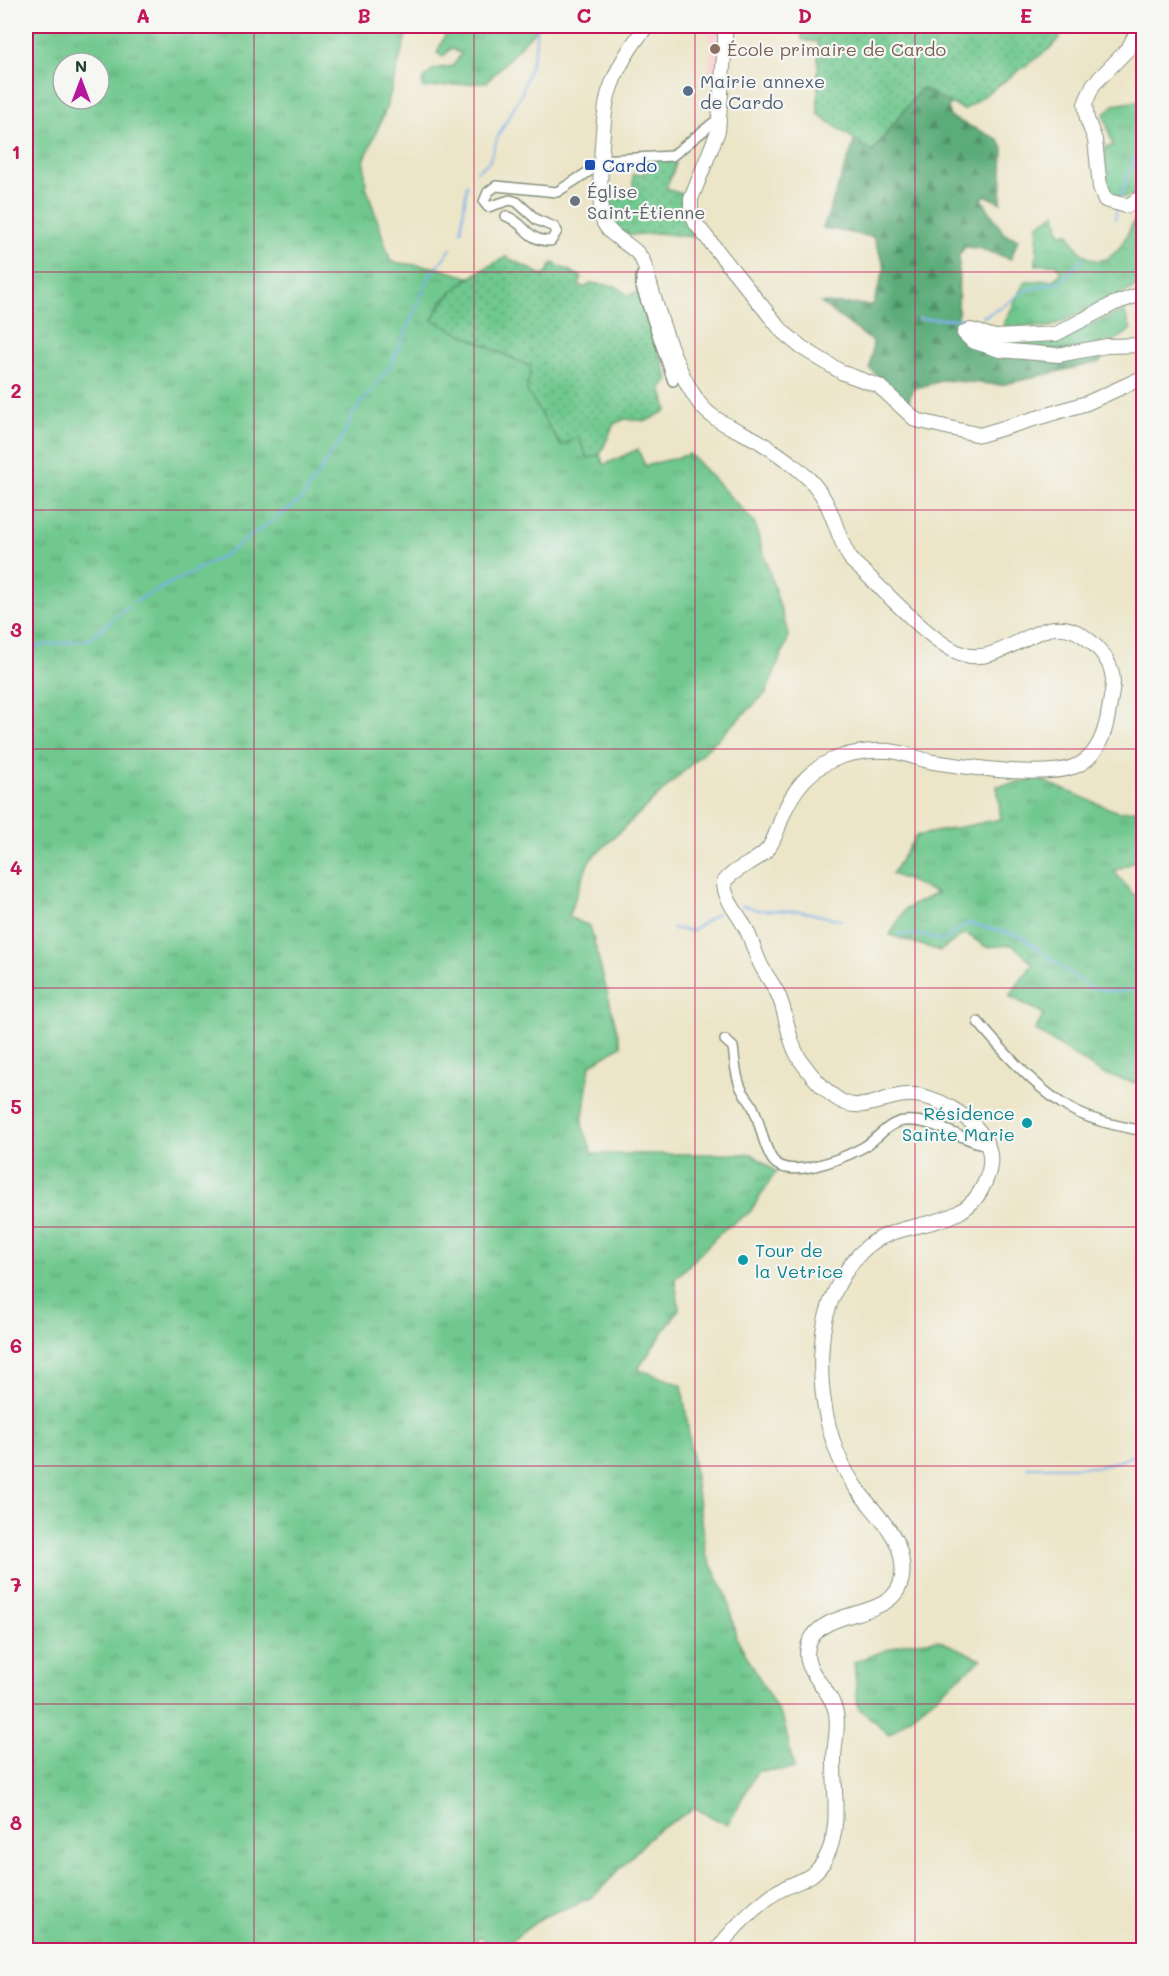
<svg xmlns="http://www.w3.org/2000/svg" width="1169" height="1976" font-family="Mali,sans-serif">
  <defs>
    <pattern id="grass-tufts" width="24" height="20" patternUnits="userSpaceOnUse" patternTransform="scale(1.5)"><rect width="24" height="20" fill="#70c88e"/><path d="M3 7l-1-3M5 7V3M7 7l1-3M15 17l-1-3M17 17v-4M19 17l1-3" fill="none" stroke="#5ba475"/></pattern>
    <pattern id="forest-firs" width="22" height="20" patternUnits="userSpaceOnUse" patternTransform="scale(1.5)"><rect width="22" height="20" fill="#5cac79"/><path d="M5 1l3.5 6h-7zM16 11l3.5 6h-7z" fill="#4b8d64"/></pattern>
    <pattern id="park-dots" width="8" height="8" patternUnits="userSpaceOnUse" patternTransform="scale(1.5)"><rect width="8" height="8" fill="#70c88e"/><path d="M2 2h.1M6 6h.1" fill="none" stroke="#5ba475" stroke-width="1.8" stroke-linecap="round"/></pattern>
  </defs>
  <rect width="100%" height="100%" fill="#f6f6f2"/>
  <filter id="ink" filterUnits="userSpaceOnUse"><feTurbulence type="fractalNoise" baseFrequency=".0167" numOctaves="2"/><feDisplacementMap in="SourceGraphic" scale="12" xChannelSelector="R" yChannelSelector="G"/><feConvolveMatrix kernelMatrix="1 2 1 2 8 2 1 2 1" color-interpolation-filters="sRGB"/></filter>
  <filter id="wash" filterUnits="userSpaceOnUse"><feTurbulence type="fractalNoise" baseFrequency=".008" numOctaves="4" result="noise"/><feDisplacementMap in="SourceGraphic" scale="24" xChannelSelector="R" yChannelSelector="G"/><feGaussianBlur stdDeviation="1.35" result="paint"/><feColorMatrix in="noise" values="0 0 0 0 0 0 0 0 0 0 0 0 0 0 0 0 0 1.4 0 .05"/><feComposite in="paint" operator="in"/></filter>
  <g filter="url(#wash)">
    <rect width="100%" height="100%" fill="#ece5c8"/>
    <!-- built -->
    <path fill="#f7cfd1" d="M718 27 721 42 719 74 709 73 711 44 708 29Z"/>
    <!-- grass -->
    <path fill="url(#grass-tufts)" stroke="#488261" stroke-width="1.5" fill-rule="evenodd" d="M26 26H409L386 109 364 161 366 186 391 262 433 267 469 277 442 301 433 320 531 367 578 437 588 458 600 455 604 465 638 449 645 466 690 454 754 522 789 636 766 693 589 861 568 917 590 926 621 1046 590 1065 582 1125 593 1154H752L776 1172 750 1212 722 1231 675 1279 679 1309 638 1369 682 1385 706 1555 727 1596 736 1637 784 1722 794 1769 758 1771 727 1825 695 1808 655 1832 593 1897 543 1917 499 1950H493L481 1937 465 1950H26ZM63 63H99V99H63Z
      M449 26H539L487 82 423 88 422 81 434 69 453 66 461 54 451 48 443 57 437 53Z
      M1143 100V184C1136 199 1122 199 1108 194L1105 147 1113 146 1104 114 1114 105Z
      M1143 201V284L1050 327 1003 326 1025 281 1054 280 1061 273 1056 264 1036 265 1038 225 1056 213 1060 234 1069 233C1074 244 1076 249 1086 256 1117 277 1133 219 1143 201Z
      M1124 311 1131 329C1104 357 1030 348 995 345V342L1076 330Z
      M1038 779 1118 812 1143 809V858L1114 871 1132 893 1143 899V1085L1103 1074 1035 1030 1044 1014 1009 996 1033 964 1013 945 986 947 965 933 940 951 890 935 905 909 937 893 892 874 916 836 1001 819 997 786Z
      M938 1640 982 1659 889 1734 858 1708 854 1662 905 1643Z"/>
    <!-- forest -->
    <path fill="url(#forest-firs)" stroke="#3e7456" stroke-width="1.5" d="M921 88 951 103 948 109 950 117 998 139 1003 148 1001 203 985 195 982 199 1004 234 1018 239 1011 259 978 248 965 247 959 255 958 330 963 337 980 348 1110 351 1099 362 1001 385 944 380 913 389 908 403 870 369 873 342 821 303 873 305 885 267 873 237 823 228 855 140 873 152Z"/>
    <!-- park -->
    <path fill="url(#park-dots)" stroke="#488261" stroke-width="1.5" d="M801 26H1068L1052 47 964 110 921 88 872 152 818 114V42L802 40Z
      M670 158 676 164 666 189 686 195 694 228 692 237 659 233 630 235 616 230 611 219 610 194 633 191V174H644L642 161Z
      M506 257 544 276 553 263 582 277 579 285 585 288 590 283 616 286 628 295 638 292 669 381 661 387 667 410 647 421 625 419 614 424 600 455 588 458 578 437 561 446 527 391 531 367 432 320C448 288 475 273 506 257Z"/>
    <g fill="none" stroke-linecap="round" stroke-linejoin="round">
      <!-- stream -->
      <path stroke="#7eb0ea" stroke-width="2" d="M477 171 489 162 499 134 521 95 535 50 537 26
        M1119 199 1144 134
        M1115 219 1117 207
        M461 232 467 184
        M983 317 1002 307 1024 291 1061 281 1083 258
        M917 319H969
        M134 602 223 556 301 500 343 436 352 415 390 367 431 274 451 249
        M26 648 90 639 128 606
        M741 905 759 910 800 911 841 920
        M672 928 691 931 718 913
        M899 934 923 935 943 941 968 923 1021 936 1089 988 1119 992 1144 987
        M1027 1467H1099L1144 1452"/>
    </g>
  </g>
  <g filter="url(#ink)">
    <g fill="none" stroke-linecap="round" stroke-linejoin="round">
      <defs>
        <path id="street" d="M600 160 672 156 713 123 719 122
          M506 216C526 223 526 241 551 241L557 231 554 227 537 220 517 202 510 200 488 207 484 202 488 192 496 186 557 192 599 165
          M646 269 641 276V287L673 381
          M978 1022C1003 1051 1029 1081 1061 1103 1083 1119 1117 1126 1144 1131
          M725 1040 733 1047C735 1061 735 1075 741 1088 744 1095 750 1100 753 1107 761 1124 762 1143 772 1159 787 1182 843 1158 862 1148 876 1141 888 1122 904 1121 933 1118 960 1140 987 1145"/>
        <path id="secondary" d="M647 26C631 45 617 68 609 92 603 110 596 207 604 223 612 240 639 246 644 264 657 308 672 365 699 403 714 423 740 430 760 442 780 455 806 472 819 491 835 512 837 540 852 561 881 586 930 643 962 654 1004 669 1042 607 1082 635 1101 648 1117 667 1112 691 1109 709 1107 731 1097 747 1092 756 1083 764 1073 767 1042 778 967 767 933 762 918 759 904 752 889 751 873 750 855 752 840 757 810 767 793 789 782 817 778 828 775 840 767 850 756 863 735 867 724 882 724 899 737 912 745 927 751 938 754 950 759 961 764 974 775 985 780 999 788 1020 788 1042 801 1061 811 1075 828 1095 843 1102 866 1112 883 1096 906 1095 933 1093 972 1116 985 1140 993 1154 991 1169 985 1182 964 1234 905 1216 868 1246 841 1269 824 1308 822 1343 818 1392 828 1449 857 1489 872 1510 896 1531 901 1556 915 1626 829 1601 810 1641 798 1667 825 1683 834 1706 841 1724 833 1745 834 1764 834 1793 840 1823 829 1851 815 1886 792 1878 768 1898 750 1912 730 1932 717 1950
          M720 26 725 31V42L718 131 691 199V212L696 224 731 268 783 332 801 347 843 373 879 386 916 420 980 435 1087 403 1144 377
          M1140 26 1128 49 1093 85 1085 104 1087 119 1095 140 1100 187 1105 200 1127 206 1144 196
          M1144 293 1113 304 1056 334 995 337 971 330 964 333 972 341 1000 350 1058 355 1107 346 1144 345"/>
      </defs>
      <!-- street casing -->
      <use href="#street" stroke="#86917e" stroke-width="12"/>
      <!-- secondary casing -->
      <use href="#secondary" stroke="#86917e" stroke-width="16"/>
      <!-- street -->
      <use href="#street" stroke="#fff" stroke-width="9"/>
      <!-- secondary -->
      <use href="#secondary" stroke="#fff" stroke-width="14"/>
    </g>
  </g>
  <!-- grid -->
  <path fill="none" stroke="#c2185b" stroke-width="1.5" stroke-opacity="0.55" d="M254 26V1950M474 26V1950M695 26V1950M915 26V1950M26 272H1144M26 510H1144M26 749H1144M26 988H1144M26 1227H1144M26 1466H1144M26 1704H1144"/>
  <!-- markers -->
  <circle fill="#8d6e63" stroke="#f6f6f2" stroke-width="2" cx="715" cy="49" r="6"/>
  <circle fill="#5c6f8a" stroke="#f6f6f2" stroke-width="2" cx="688" cy="91" r="6"/>
  <rect fill="#1a4fb4" stroke="#f6f6f2" stroke-width="2" x="584" y="159" width="12" height="12" rx="3"/>
  <circle fill="#6b7280" stroke="#f6f6f2" stroke-width="2" cx="575" cy="201" r="6"/>
  <g fill="#0f9aa8" stroke="#f6f6f2" stroke-width="2">
    <circle cx="1027" cy="1123" r="6"/>
    <circle cx="743" cy="1260" r="6"/>
  </g>
  <g text-anchor="middle" dominant-baseline="central" stroke-width="4.5" stroke-linejoin="round" paint-order="stroke">
    <!-- education labels -->
    <g font-size="18" fill="#785e54" stroke="#f6f6f2" text-anchor="start">
      <text x="727" y="49">École primaire de Cardo</text>
    </g>
    <!-- service labels -->
    <g font-size="18" fill="#4e5e75" stroke="#f6f6f2" text-anchor="start">
      <text x="700" y="81">Mairie annexe<tspan x="700" dy="21">de Cardo</tspan></text>
    </g>
    <!-- transit labels -->
    <g font-size="18" fill="#164399" stroke="#f6f6f2" text-anchor="start">
      <text x="602" y="165">Cardo</text>
    </g>
    <!-- worship labels -->
    <g font-size="18" fill="#5b616d" stroke="#f6f6f2" text-anchor="start">
      <text x="587" y="191">Église<tspan x="587" dy="21">Saint-Étienne</tspan></text>
    </g>
    <!-- culture labels -->
    <g font-size="18" fill="#0d838f" stroke="#f6f6f2" text-anchor="end">
      <text x="1015" y="1113">Résidence<tspan x="1015" dy="21">Sainte Marie</tspan></text>
      <text x="755" y="1250" text-anchor="start">Tour de<tspan x="755" dy="21">la Vetrice</tspan></text>
    </g>
  </g>
  <!-- margin -->
  <rect width="1169" height="1976" fill="none" stroke="#f6f6f2" stroke-width="66"/>
  <!-- north arrow -->
  <g transform="translate(81 81)"><circle r="28" fill="#f6f6f2" stroke="#a0aca6" stroke-width="1.5"/>
  <path d="M0-4.5L10 22L0 15L-10 22Z" fill="#b5179e"/>
  <text y="-9" font-size="16" font-weight="bold" text-anchor="middle" fill="#1f3d34">N</text>
  </g>
  <rect x="33" y="33" width="1103" height="1910" fill="none" stroke="#c2185b" stroke-width="2"/>
  <g font-size="20" text-anchor="middle" font-weight="bold" fill="#c2185b">
    <text x="143" y="23">A</text>
    <text x="364" y="23">B</text>
    <text x="584" y="23">C</text>
    <text x="805" y="23">D</text>
    <text x="1026" y="23">E</text>
    <text x="16" y="159">1</text>
    <text x="16" y="398">2</text>
    <text x="16" y="637">3</text>
    <text x="16" y="875">4</text>
    <text x="16" y="1114">5</text>
    <text x="16" y="1353">6</text>
    <text x="16" y="1592">7</text>
    <text x="16" y="1830">8</text>
  </g>
</svg>
